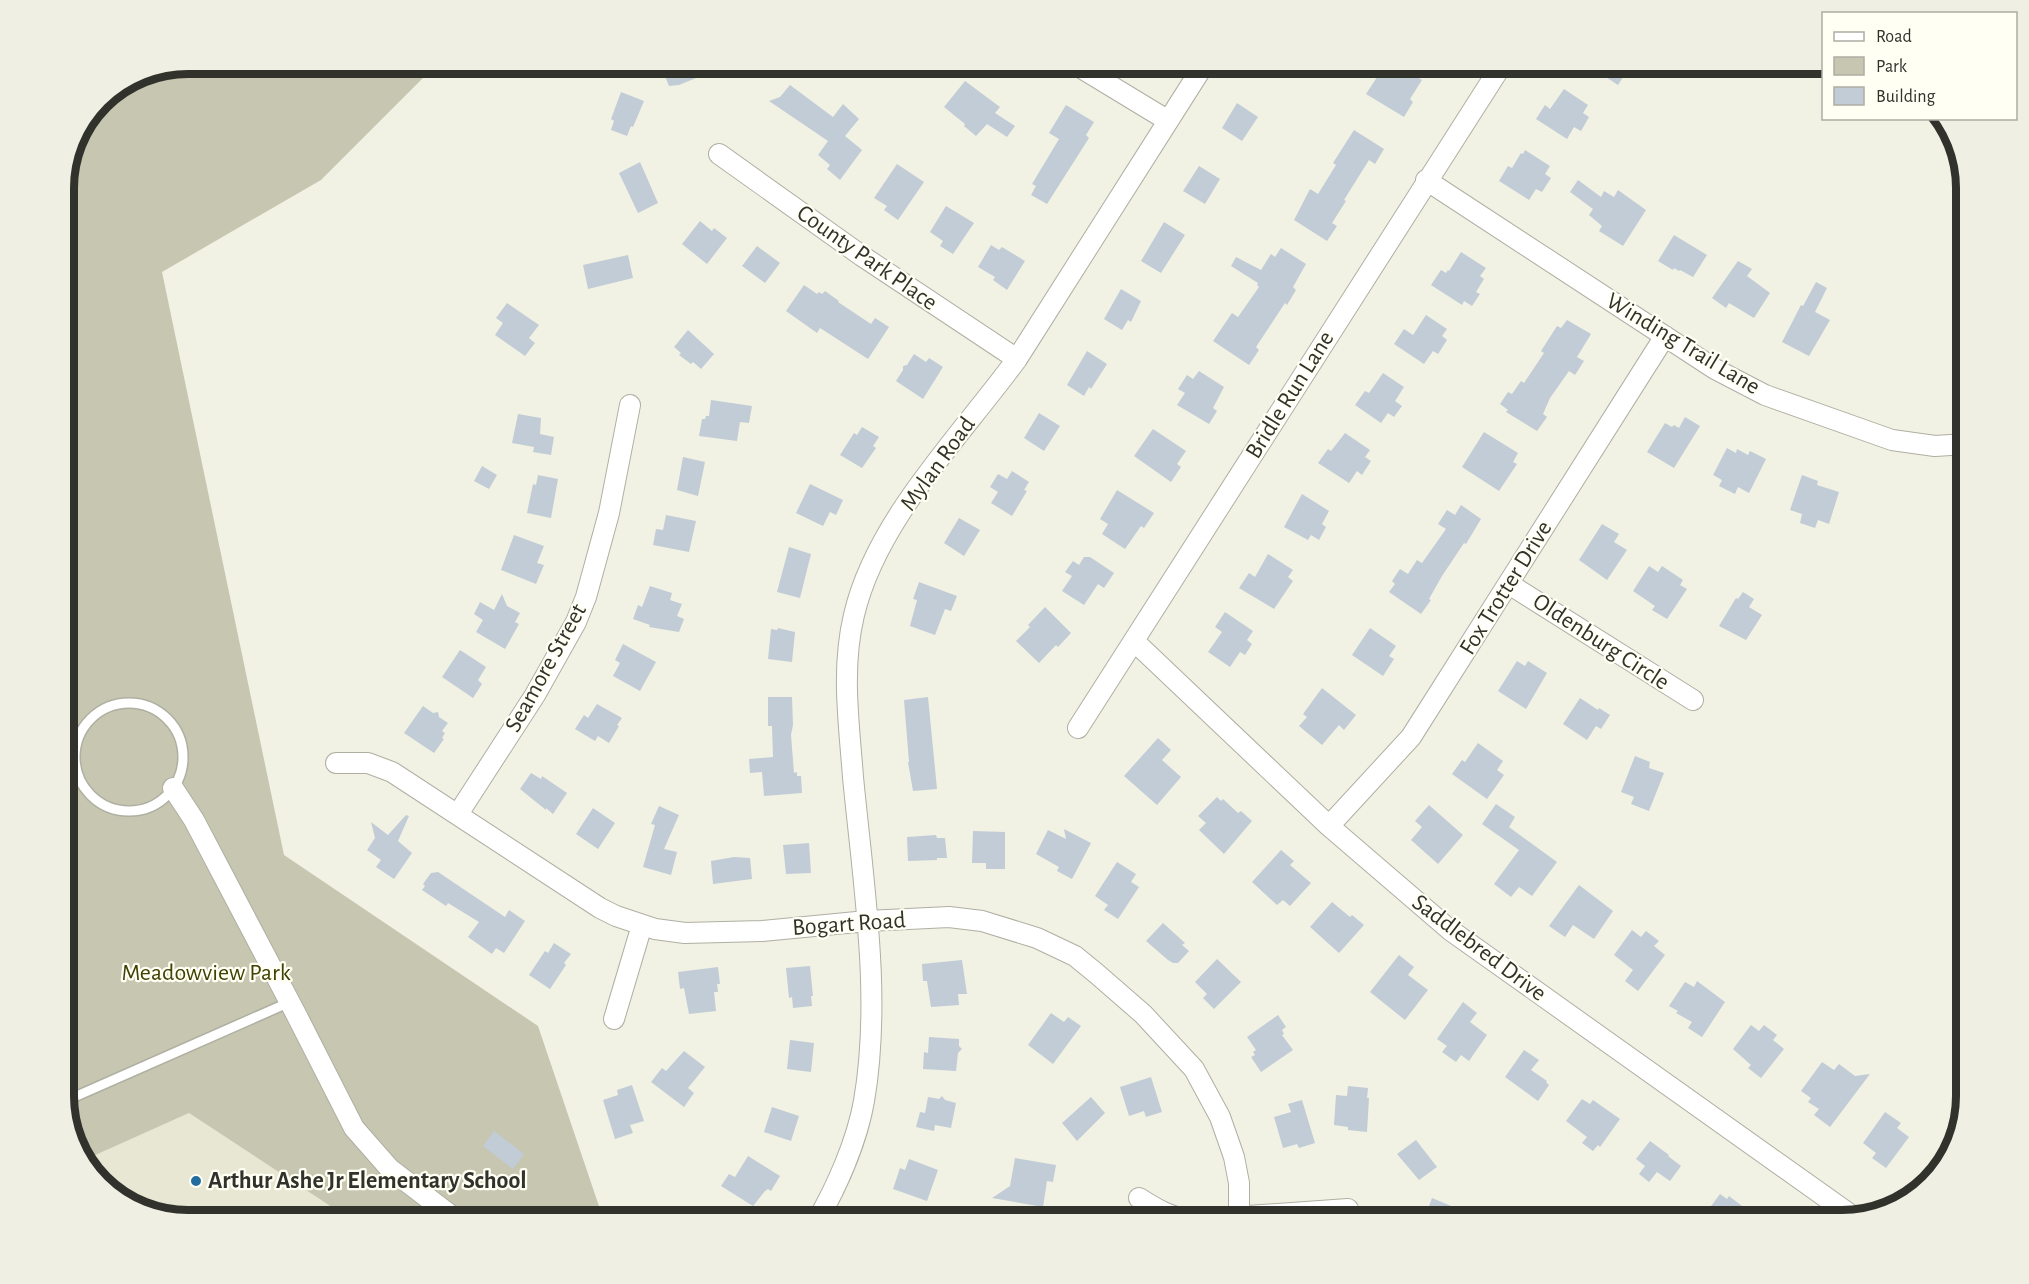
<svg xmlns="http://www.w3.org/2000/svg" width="2029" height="1284" font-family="'Alegreya Sans',sans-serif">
  <rect width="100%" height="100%" fill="#f1f2e4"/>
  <!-- built -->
  <path fill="#e7e7d3" d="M189 1113 353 1221H187L118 1200 82 1161Z"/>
  <!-- green -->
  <path fill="#c6c6b1" d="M187 63H438L321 180 162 272 284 855 538 1026 604 1221H353L189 1113 82 1161 79 1159 63 1105V179L73 139 100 99 140 72Z"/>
  <!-- building -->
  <path fill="#c1ccd6" d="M676 63H702L706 74 679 85 669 86 662 69Z
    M1584 63H1632L1618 85Z
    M1396 64 1422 80 1410 99 1413 102 1404 117 1366 94 1383 68 1391 73Z
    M965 81 1000 107 995 113 1015 126 1007 137 987 124 976 136 964 126 965 124 944 107Z
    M790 85 833 117 843 104 859 119 845 136 862 150 840 180 827 169 830 165 818 155 828 141 769 101 780 97Z
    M1564 89 1588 105 1583 113 1589 117 1581 131 1574 127 1567 139 1536 119 1545 105 1550 109Z
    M621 92 644 101 633 127 631 126 627 136 611 130 614 121 611 119Z
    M1237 103 1258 117 1242 141 1222 128Z
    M1066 105 1094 122 1086 135 1089 138 1047 204 1031 195 1036 186 1032 184 1059 139 1049 133Z
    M1354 130 1384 149 1375 164 1369 160 1344 200 1346 201 1332 223 1337 226 1327 241 1294 220 1310 189 1318 194 1336 165 1333 163Z
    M1525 150 1550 166 1545 174 1551 178 1542 192 1536 189 1529 200 1499 181 1508 166 1512 168 1521 153 1523 154Z
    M640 162 658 203 638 213 619 173Z
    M897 164 924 182 898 220 884 210 887 206 874 198Z
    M1199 166 1220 179 1205 204 1183 191Z
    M1578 180 1601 197 1604 191 1614 197 1618 190 1646 210 1623 246 1599 231 1602 226 1589 215 1593 209 1570 192Z
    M946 206 974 223 953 254 940 246 943 241 930 232Z
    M700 221 712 231 714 228 727 238 707 264 682 244Z
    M1164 222 1185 235 1161 273 1141 261Z
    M1674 235 1707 255 1693 277 1680 270 1679 271 1674 268 1673 270 1658 261Z
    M991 245 999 250 1002 247 1025 261 1007 290 993 280 995 277 978 267Z
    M757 246 780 263 765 283 742 266Z
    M1281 248 1306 264 1293 287 1296 290 1287 305 1285 303 1256 347 1259 350 1249 365 1213 341 1232 313 1238 317 1259 287 1257 285 1258 283 1231 266 1236 257 1261 270 1271 254 1275 257Z
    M1461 252 1486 268 1480 276 1484 279 1476 292 1480 294 1472 306 1464 301 1462 305 1431 285 1441 270 1446 273 1448 270 1449 271Z
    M628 255 633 278 588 289 583 265Z
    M1738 261 1752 269 1747 276 1770 293 1754 318 1729 303 1726 308 1712 298Z
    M1816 282 1827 288 1815 312 1830 320 1809 356 1782 342 1801 305 1803 306Z
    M804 285 817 294 819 292 822 294 825 291 839 301 838 302 871 324 875 318 889 327 868 359 820 328 817 333 786 311Z
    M1121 289 1141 301 1131 322 1128 320 1122 330 1104 319Z
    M507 303 539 325 529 338 535 343 525 356 495 335 503 323 496 318Z
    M1426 315 1447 329 1442 336 1447 340 1438 354 1433 351 1424 364 1394 344 1404 329 1413 335Z
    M1567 320 1591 334 1577 357 1584 361 1575 375 1569 371 1550 398 1543 414 1547 417 1537 431 1506 412 1508 410 1500 404 1508 392 1512 394 1521 381 1524 383 1544 353 1541 351 1557 326 1561 328Z
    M688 330 714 354 701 369 693 362 691 364 679 355 681 353 674 347Z
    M1087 351 1107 364 1091 389 1089 387 1084 396 1067 385Z
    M914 354 926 362 929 358 943 367 923 399 896 381 903 370V366L907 365Z
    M1199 371 1224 387 1213 408 1217 411 1209 424 1177 405 1185 393 1178 389 1187 375 1193 379Z
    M1383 373 1404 387 1395 401 1402 406 1394 417 1388 413 1381 423 1355 405 1365 391 1369 393Z
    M711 400 752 406 749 423 740 422 737 441 699 436 702 419H705L706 416H709Z
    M1039 413 1060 426 1044 451 1024 438Z
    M518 414 541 418 540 434 554 437 551 455 533 452 534 447 512 443Z
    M1685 417 1700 426 1674 468 1647 452 1665 423 1672 427 1674 425 1679 428Z
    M862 427 879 437 873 446 876 448 862 468 840 455 854 433 857 435Z
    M1153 429 1186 451 1177 464 1181 467 1171 482 1134 456Z
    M1484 432 1518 453 1513 462 1517 464 1499 491 1462 467Z
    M1345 433 1370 450 1365 457 1371 461 1362 475 1357 471 1349 483 1318 463 1328 449 1331 451Z
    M1727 448 1736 453 1737 449 1748 455 1750 451 1766 459 1749 493 1738 487 1735 494 1719 486 1722 480 1713 475Z
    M683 457 705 462 698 496 677 490Z
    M482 466 497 475 489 489 474 481Z
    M1012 471 1029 482 1024 490 1027 491 1012 516 991 503 998 492 990 487 998 474 1007 479Z
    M538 475 558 479 551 518 527 513 533 484 536 485Z
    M1802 475 1818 481 1817 485 1839 492 1829 524 1818 520 1815 528 1800 523 1802 514 1790 510Z
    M810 484 843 500 836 515 830 512 823 526 796 513Z
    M1117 490 1154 513 1144 528 1141 526 1125 549 1102 534 1108 524 1100 519Z
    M1302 494 1329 511 1322 524 1326 527 1319 540 1311 535 1308 540 1284 527Z
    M1461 505 1481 519 1466 544 1464 543 1442 576 1429 599 1431 600 1421 614 1389 592 1395 584 1392 581 1400 569 1408 574 1417 560 1422 563 1446 529 1438 524 1447 510 1455 515Z
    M666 515 696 521 689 552 653 545 656 529 663 530Z
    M959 518 980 530 964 556 944 543Z
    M1602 524 1619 534 1614 542 1627 550 1607 580 1579 560Z
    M514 535 544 546 537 563 544 565 536 584 501 570Z
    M789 547 811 554 800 598 777 592Z
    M1268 554 1293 570 1288 577 1293 581 1274 609 1239 588 1249 573 1255 577Z
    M1084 557H1090L1114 573 1104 588 1098 584 1084 605 1062 591 1072 576 1065 572 1073 561 1079 565Z
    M1649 566 1658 572 1662 566 1683 580 1680 585 1687 589 1667 619 1652 610 1655 606 1633 591Z
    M919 582 957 596 951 611 945 609 935 635 910 626 917 600 913 599Z
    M650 586 672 593 670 600 682 604 677 616 684 619 679 632 649 627 650 625 633 619 638 605 642 607Z
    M1743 592 1754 599 1749 607 1762 615 1746 640 1719 626 1736 598 1738 599Z
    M502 594 507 606 520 613 515 622 519 624 505 649 476 632 483 620 474 614 480 602 494 610Z
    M1045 607 1071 633 1058 647 1056 645 1039 663 1016 641 1030 627 1028 625Z
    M1225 612 1253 631 1247 640 1252 644 1245 655 1240 652 1230 667 1208 652 1222 632 1215 627Z
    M778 628 795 632 792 662 768 659 771 629 777 630Z
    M1370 628 1396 646 1389 656 1394 659 1383 676 1352 655Z
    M623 644 656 662 640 691 613 676 620 663 615 660Z
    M460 650 486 667 478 680 482 684 473 698 442 677Z
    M1517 661 1525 666 1528 661 1547 673 1526 709 1498 691Z
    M1322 688 1356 715 1344 730 1339 725 1322 745 1299 726 1307 717 1303 714Z
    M768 697H792L793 725 791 735 794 773 797 772V776H801L802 793 764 796 762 772 750 773 749 759 773 757 772 726H768Z
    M928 697 937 789 913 791 908 762H909L904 700Z
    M1580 698 1598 710 1599 708 1610 715 1601 729 1596 726 1587 740 1563 724Z
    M597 704 622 718 617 725 619 726 609 743 598 736 595 741 575 729 584 715 588 718Z
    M423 706 433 713 438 712 439 717 448 723 442 731 445 733 442 738 444 739 434 753 404 733Z
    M1158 738 1171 750 1162 760 1181 777 1157 805 1124 776Z
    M1478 743 1503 761 1497 770 1504 775 1487 799 1452 774 1462 760 1465 762Z
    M1635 756 1650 762 1649 768 1664 773 1649 811 1631 804 1634 797 1621 792Z
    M531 773 541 779 542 776 567 793 553 814 546 808V810L520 789Z
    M1217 797 1221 801 1223 799 1238 813 1241 811 1252 821 1224 854 1199 830 1206 823 1198 816Z
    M1496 804 1515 817 1509 827 1557 862 1532 896 1519 887 1511 897 1494 884 1519 850 1482 824Z
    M1429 805 1463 835 1438 864 1411 840 1422 827 1415 821Z
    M659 806 679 815 664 849 677 852 671 875 643 867 655 825 651 824Z
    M593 808 615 823 598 849 576 834Z
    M406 815 409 816 398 841 412 853 394 879 376 867 381 860 367 850 375 838 371 822 388 835Z
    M1064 829 1091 843 1072 879 1057 871 1059 867 1036 854 1048 830 1066 839Z
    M973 831 1005 832V869H986V863H972Z
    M936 835 937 838H945L947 858H937V860L908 861 907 837Z
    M809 843 811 873 786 874 783 845Z
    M1281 850 1294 861 1290 865 1311 883 1290 906 1283 900 1277 905 1252 882Z
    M734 857 750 858 752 879 713 884 711 861Z
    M1117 862 1136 874 1131 882 1139 887 1118 919 1104 910 1108 905 1095 896Z
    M438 872 505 917 509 910 525 921 504 953 496 948 492 954 468 937 479 922 448 903 446 906 422 890 425 886 423 884 431 873Z
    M1579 885 1613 911 1594 939 1573 925 1565 937 1549 926Z
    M1332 902 1350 917 1352 915 1364 925 1339 953 1310 927Z
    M1163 923 1185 943 1182 945 1189 951 1178 963H1173L1168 960 1146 941Z
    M1632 930 1641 937 1646 931 1659 941 1654 946 1665 955 1638 991 1625 981 1633 970 1614 955Z
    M554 943 571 954 564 963 566 965 550 989 529 975 545 951 548 953Z
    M1399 955 1414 967 1408 975 1428 990 1405 1020 1370 992Z
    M1217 959 1241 982 1214 1009 1203 998 1207 994 1195 982Z
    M962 960 967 994H958L959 1005 931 1007 927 981H923L922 964Z
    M810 966 813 996H811L812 1006 793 1008 792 997 789 998 786 968Z
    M718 967 720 984H717L718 992H714L716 1011 689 1014 684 988 680 989 678 972Z
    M1697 981 1725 1002 1702 1037 1688 1028 1692 1022 1676 1013 1678 1011 1669 1006 1685 982 1694 987Z
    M1463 1002 1477 1013 1470 1022 1487 1035 1469 1061 1461 1055 1456 1062 1442 1052 1447 1046 1437 1039Z
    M1051 1013 1064 1022 1068 1017 1081 1026 1053 1064 1028 1045Z
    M1278 1015 1286 1027 1282 1030 1284 1034 1282 1035 1293 1050 1261 1072 1251 1057 1255 1055 1253 1052 1256 1050 1247 1037Z
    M1751 1025 1759 1031 1764 1025 1777 1035 1773 1040 1784 1049 1761 1078 1748 1068 1751 1065 1733 1049Z
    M929 1037 959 1039V1046L962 1049 958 1053 956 1071 923 1069 924 1052 928 1053Z
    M790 1040 814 1043 811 1072 787 1069Z
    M1524 1050 1539 1060 1531 1070 1547 1081 1546 1082 1549 1085 1538 1101 1505 1077Z
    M684 1051 705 1067 688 1088 694 1093 684 1107 651 1082 662 1068 666 1071Z
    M1822 1062 1834 1070 1839 1064 1855 1076 1870 1074 1830 1127 1814 1115 1819 1109 1808 1102 1811 1098 1801 1091Z
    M1151 1077 1162 1112 1146 1117 1144 1111 1129 1116 1120 1087Z
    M632 1085 644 1121 630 1125 633 1133 615 1139 603 1100 618 1095 617 1090Z
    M1348 1086 1368 1088 1367 1098H1369L1367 1132 1348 1130V1127L1334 1125 1336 1095 1347 1096Z
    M942 1096 945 1100 956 1103 951 1128 935 1125 934 1131 916 1127 920 1112 925 1113 928 1097 939 1099Z
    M1091 1097 1105 1113 1077 1141 1062 1123Z
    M1582 1099 1590 1104 1593 1100 1620 1119 1600 1147 1598 1145 1593 1151 1582 1143 1587 1137 1566 1121Z
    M1302 1100 1315 1143 1299 1148 1297 1144 1283 1148 1274 1117 1291 1112 1288 1104Z
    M772 1107 799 1116 791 1141 764 1132Z
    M1885 1112 1901 1123 1897 1128 1909 1137 1886 1168 1872 1158 1876 1153 1863 1143Z
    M494 1131 524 1154 513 1169 483 1146Z
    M1416 1140 1437 1167 1419 1180 1397 1154Z
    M1650 1141 1669 1155 1668 1156 1681 1166 1670 1181 1657 1172 1649 1182 1639 1174 1645 1166 1636 1159Z
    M748 1156 780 1176 771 1191 768 1189 765 1191 753 1206 721 1186 729 1174 735 1177Z
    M1015 1158 1056 1165 1053 1182 1047 1181 1043 1207 992 1198 1010 1186Z
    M909 1159 938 1170 927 1201 893 1189 900 1168 905 1170Z
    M1720 1194 1727 1199 1729 1196 1746 1209 1740 1221H1700Z
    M1432 1198 1456 1208 1451 1221H1425L1426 1218 1425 1217Z"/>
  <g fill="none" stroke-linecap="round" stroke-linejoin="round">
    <defs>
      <path id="lane" d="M75 757a54 54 0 1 1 108 0a54 54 0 1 1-108 0Z
        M63 1102 290 1002"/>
      <path id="street" d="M1073 63 1167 120
        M719 154 862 256 1017 359
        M1426 180 1715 369 1765 395 1892 440 1935 446 1966 444
        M1509 584 1693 700
        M1134 641 1329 826 1450 930 1855 1218
        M1078 728 1503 63
        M336 763H368L392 772 600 908 616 916 655 929 685 933 762 931 867 921 949 917 982 921 1037 938 1075 956 1097 974 1143 1014 1194 1069 1220 1117 1234 1157 1239 1183V1221
        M173 788 194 820 297 1016 354 1128 390 1169 458 1221
        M458 814 535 695 576 622 586 597 609 513 630 405
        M1329 826 1411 737 1665 336
        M614 1019 642 925
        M1139 1198C1156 1209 1170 1217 1190 1220L1348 1209
        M817 1221C837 1186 857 1141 864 1101 882 997 863 882 853 777 849 723 841 669 854 615 876 520 961 436 1017 359L1205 63"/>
    </defs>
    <!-- lane casing -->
    <use href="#lane" stroke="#afafa2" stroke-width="12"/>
    <!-- street casing -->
    <use href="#street" stroke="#afafa2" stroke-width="22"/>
    <!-- lane -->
    <use href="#lane" stroke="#fff" stroke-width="9"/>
    <!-- street -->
    <use href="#street" stroke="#fff" stroke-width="20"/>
  </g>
  <!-- markers -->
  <circle fill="#236ca0" stroke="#fffff4" stroke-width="2" cx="196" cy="1181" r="6"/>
  <g text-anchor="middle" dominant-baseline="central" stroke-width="4.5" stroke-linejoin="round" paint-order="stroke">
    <!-- street labels -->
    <g font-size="24" fill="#31322c" stroke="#fffff4">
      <text transform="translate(867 258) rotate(35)">County Park Place</text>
      <text transform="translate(1683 344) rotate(31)">Winding Trail Lane</text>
      <text transform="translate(1290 395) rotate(-58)">Bridle Run Lane</text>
      <text transform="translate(938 464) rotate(-54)">Mylan Road</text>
      <text transform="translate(1506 588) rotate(-58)">Fox Trotter Drive</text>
      <text transform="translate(1601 642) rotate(33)">Oldenburg Circle</text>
      <text transform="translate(546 668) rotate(-61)">Seamore Street</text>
      <text transform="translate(849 924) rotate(-4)">Bogart Road</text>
      <text transform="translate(1479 948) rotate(37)">Saddlebred Drive</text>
    </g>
    <!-- park labels -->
    <g font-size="24" fill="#414005" stroke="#fffff4">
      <text x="206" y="973">Meadowview Park</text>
    </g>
    <!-- poi labels -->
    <g font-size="24" font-weight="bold" fill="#31322c" stroke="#fffff4" text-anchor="start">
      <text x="208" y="1181">Arthur Ashe Jr Elementary School</text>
    </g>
  </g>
  <!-- crop -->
  <path d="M0 0H2029V1284H0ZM188 74H1842A114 114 0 0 1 1956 188V1096A114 114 0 0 1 1842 1210H188A114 114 0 0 1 74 1096V188A114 114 0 0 1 188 74Z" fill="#efefe4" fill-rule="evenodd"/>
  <path fill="none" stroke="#31322c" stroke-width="8" d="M188 74H1842A114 114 0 0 1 1956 188V1096A114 114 0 0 1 1842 1210H188A114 114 0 0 1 74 1096V188A114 114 0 0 1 188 74Z"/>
  <!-- legend -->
  <rect x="1822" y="12" width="195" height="108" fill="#fffff4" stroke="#adada4" stroke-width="1.5"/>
  <rect x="1834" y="32" width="30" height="9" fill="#ffffff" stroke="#adada4" stroke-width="1.5"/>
  <text x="1876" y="42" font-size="18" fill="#31322c">Road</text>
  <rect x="1834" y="57" width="30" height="18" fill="#c6c6b1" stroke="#adada4" stroke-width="1.5"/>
  <text x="1876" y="72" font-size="18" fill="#31322c">Park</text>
  <rect x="1834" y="87" width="30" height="18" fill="#c1ccd6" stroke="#adada4" stroke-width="1.5"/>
  <text x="1876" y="102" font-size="18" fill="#31322c">Building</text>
</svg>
